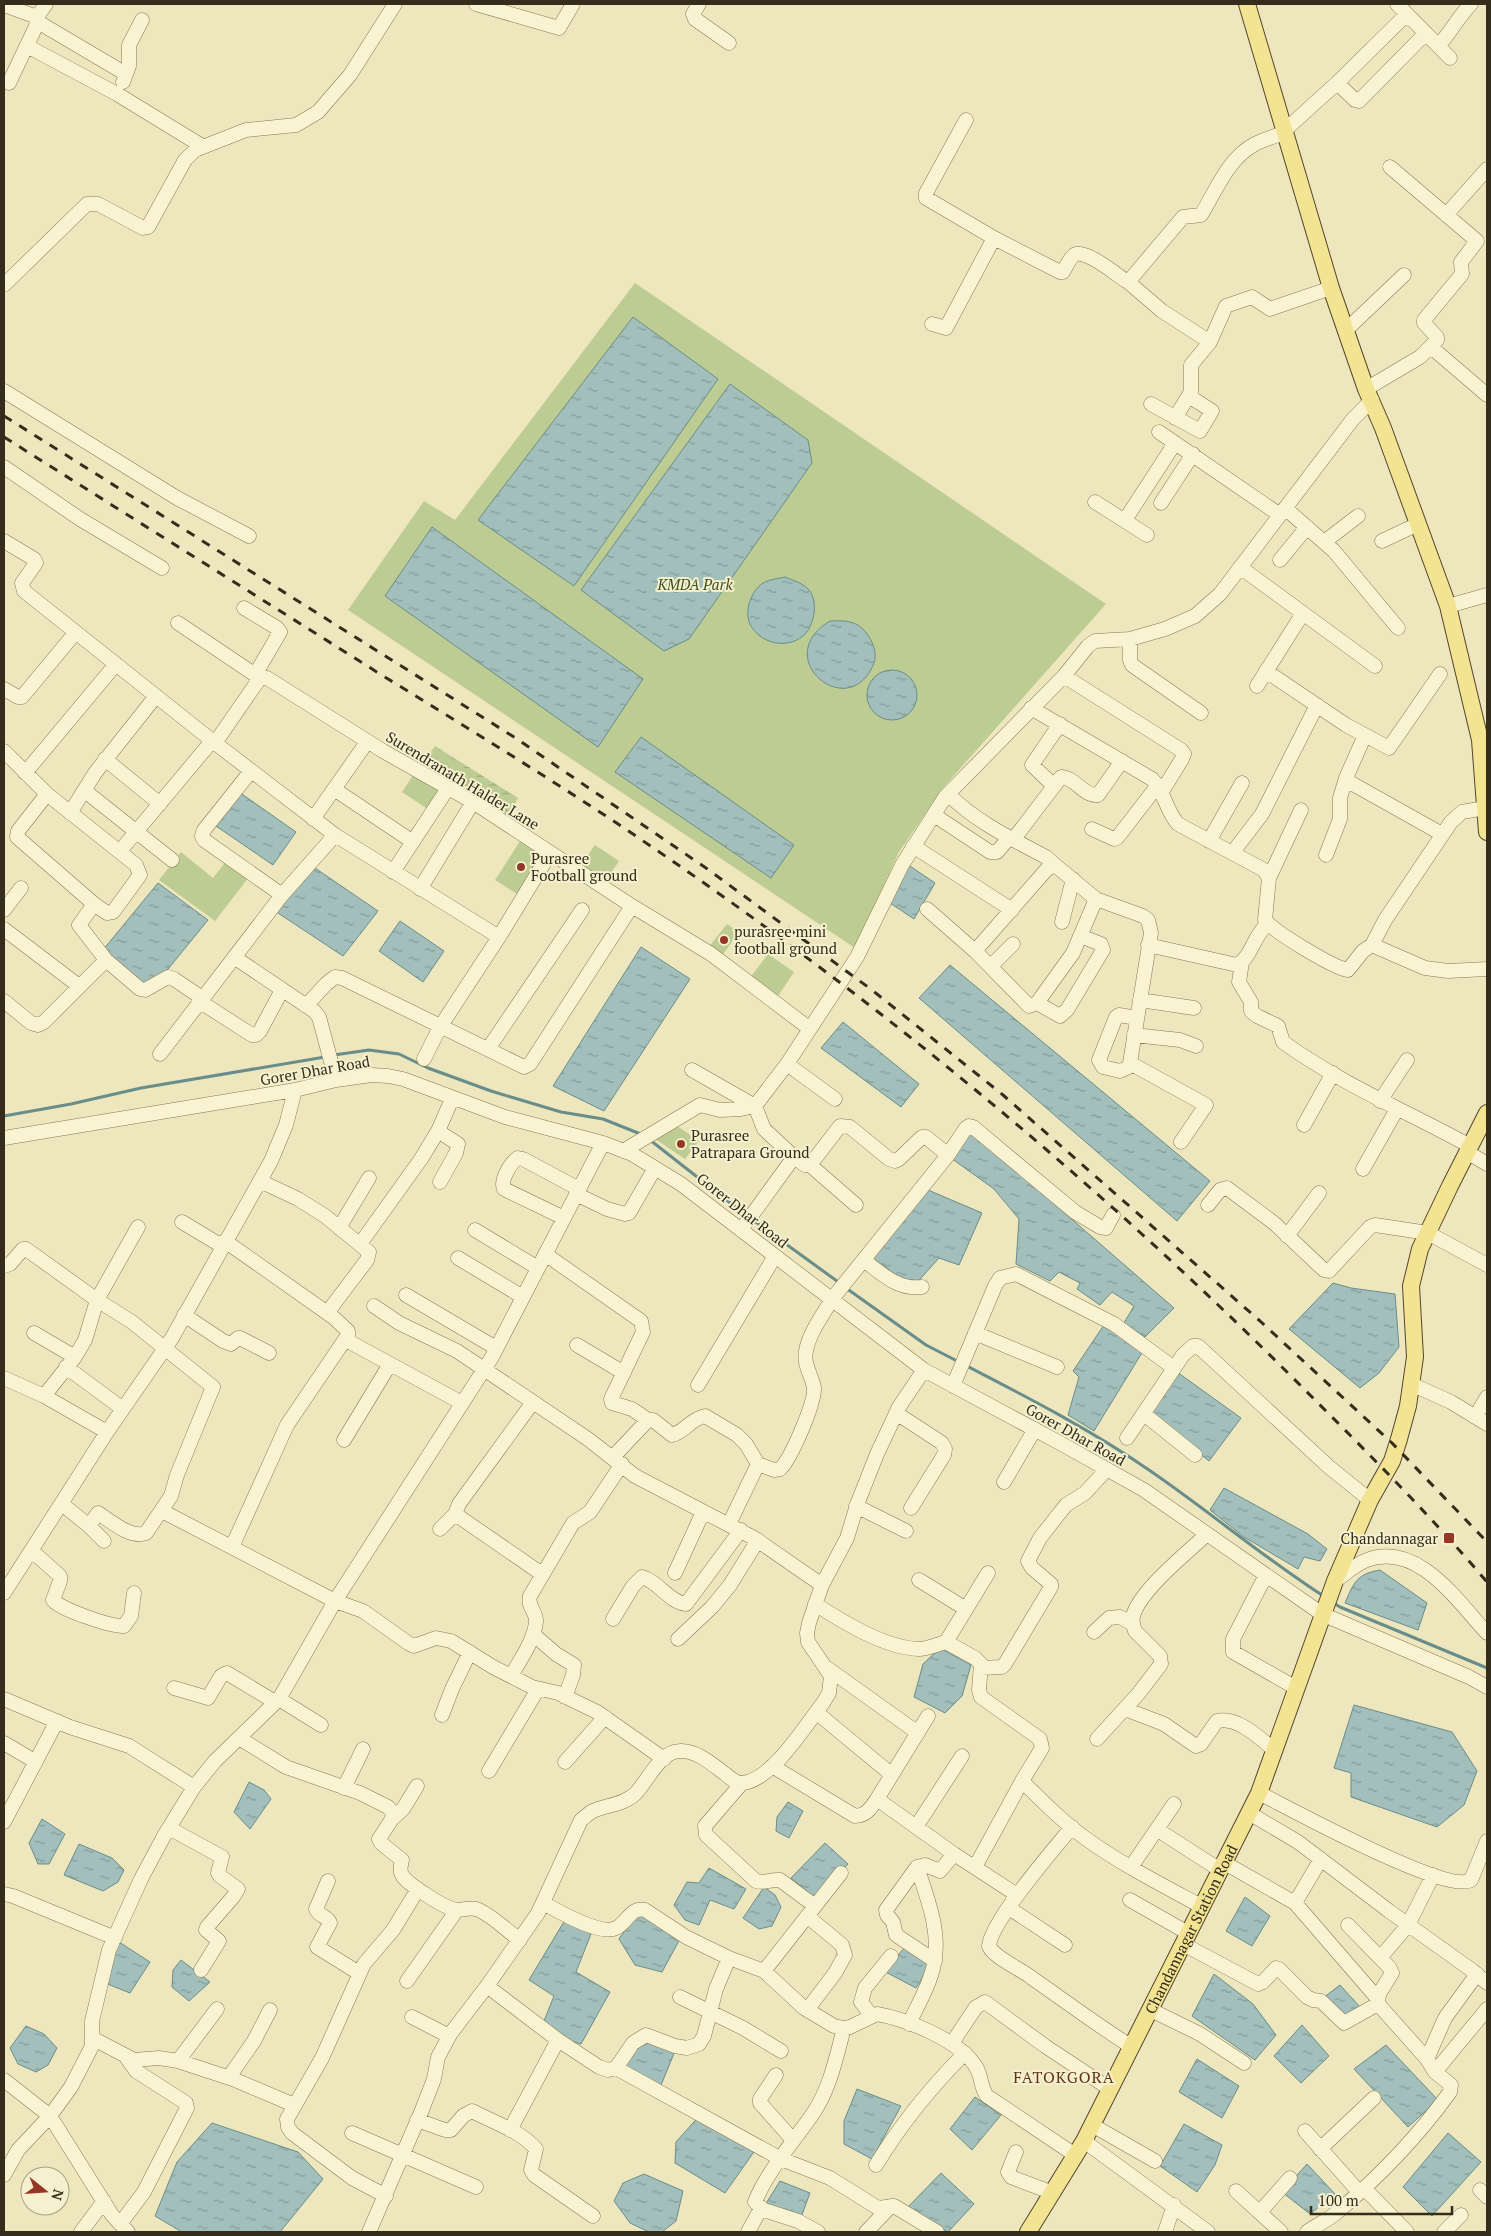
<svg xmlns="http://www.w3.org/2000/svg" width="1491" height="2236" font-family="'PT Serif',serif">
  <defs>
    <pattern id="wetland-marsh" width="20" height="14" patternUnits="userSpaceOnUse" patternTransform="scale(1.25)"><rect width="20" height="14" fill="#bccc92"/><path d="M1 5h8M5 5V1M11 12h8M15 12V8" fill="none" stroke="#a2af7d"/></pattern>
    <pattern id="water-ripples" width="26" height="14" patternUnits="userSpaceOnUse" patternTransform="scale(1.25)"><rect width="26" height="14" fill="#a2bfbb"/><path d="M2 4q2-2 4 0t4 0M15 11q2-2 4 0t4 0" fill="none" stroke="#859b97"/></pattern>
  </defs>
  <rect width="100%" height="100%" fill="#eee7be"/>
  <!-- wetland -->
  <path fill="url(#wetland-marsh)" d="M435 746 518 798 504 820 419 769Z"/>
  <!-- park -->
  <path fill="#bccc92" d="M635 283 1106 604 942 789 899 852 855 948 348 610 424 501 455 520Z
    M415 772 443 788 429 810 402 792Z
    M522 838 547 854 520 896 495 880Z
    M595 845 619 861 605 882 581 865Z
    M181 852 213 878 227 860 249 877 215 921 159 880Z
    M727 924 739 932 721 957 708 948Z
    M768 954 794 972 776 999 749 979Z
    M674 1124 699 1141 685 1159 652 1137Z"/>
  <!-- water -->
  <path fill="url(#water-ripples)" stroke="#698d8a" d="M633 317 718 379 574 586 478 520Z
    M730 384 808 440 812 463 689 639 664 651 581 590Z
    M432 527 643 679 598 747 385 596Z
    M785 577C794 581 803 583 809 590 819 602 814 627 803 636 786 650 759 643 750 624 744 611 751 591 763 583 770 579 778 579 785 577Z
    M830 621C838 621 846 620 853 623 867 627 879 650 874 663 850 725 768 658 830 621Z
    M867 695a25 25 0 1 1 50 0a25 25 0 1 1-50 0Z
    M641 737 794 845 771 878 615 772Z
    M239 792 296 832 273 865 213 824Z
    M907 864 935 883 914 919 887 901Z
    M312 866 378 911 343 956 275 911Z
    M158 883 208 920 164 974 144 987 103 950Z
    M400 921 444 951 423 982 379 951Z
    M641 947 690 979 604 1111 553 1086Z
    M950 965 1210 1181 1177 1221 919 998Z
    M843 1022 919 1084 901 1107 821 1048Z
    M969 1130 1174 1308 1145 1337 1124 1323 1134 1306 1112 1292 1100 1305 1077 1289 1080 1283 1059 1272 1050 1281 1016 1264 1019 1219 994 1189 951 1158Z
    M928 1190 982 1213 959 1265 939 1258 913 1287 872 1258Z
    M1333 1283 1351 1288 1395 1294 1399 1347 1379 1373 1360 1388 1289 1329Z
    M1104 1325 1143 1351 1094 1431 1068 1415 1079 1377 1073 1371Z
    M1177 1372 1241 1418 1209 1461 1148 1413Z
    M1224 1488 1308 1534 1327 1549 1320 1561 1304 1557 1298 1569 1244 1537 1210 1510Z
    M1380 1570 1427 1603 1418 1630 1345 1603C1354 1582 1357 1574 1380 1570Z
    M940 1648 971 1665 962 1696 945 1713 914 1697 923 1664Z
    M1354 1705 1452 1732 1477 1771 1464 1805 1437 1827 1351 1797V1773L1334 1768Z
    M249 1782 264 1790 271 1799 250 1829 234 1812Z
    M788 1802 803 1811 789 1838 776 1831 777 1817Z
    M42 1819 65 1834 49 1864H38L29 1843Z
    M825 1843 848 1864 815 1898 791 1878Z
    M79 1844 112 1858 124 1870 118 1882 103 1891 64 1875Z
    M709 1868 746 1889 734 1909 710 1900 699 1925 685 1920 674 1905 687 1882 699 1883Z
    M764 1887 775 1895 781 1907 772 1926 759 1929 743 1918Z
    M1245 1897 1270 1916 1252 1946 1226 1931Z
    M637 1912 681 1937 662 1972 635 1965 619 1939Z
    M565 1920 591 1934 576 1972 610 1992 581 2044 564 2039 544 2021 554 1996 529 1980Z
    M119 1942 150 1962 130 1993 105 1983Z
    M907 1945 932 1962 916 1988 880 1969 890 1953 898 1955Z
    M181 1960 210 1982 189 2001 172 1987 173 1970Z
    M1214 1974 1253 2004 1276 2035 1255 2060 1192 2016Z
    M1340 1985 1361 2008 1343 2021 1323 1998Z
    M1302 2025 1329 2056 1301 2083 1274 2056Z
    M26 2026 44 2034 57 2048 48 2065 36 2072 18 2064 10 2048Z
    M647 2043 675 2051 659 2090 621 2070 637 2044Z
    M1386 2045 1438 2100 1408 2127 1354 2069Z
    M1197 2059 1239 2086 1222 2118 1179 2092Z
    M857 2089 901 2106 872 2159 844 2144V2121Z
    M975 2097 1001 2115 972 2150 950 2129Z
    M702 2113 756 2149 725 2193 675 2163 676 2142Z
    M212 2123 298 2152 323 2179 280 2232H182L155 2216 177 2162Z
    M1184 2124 1222 2145 1215 2165 1197 2192 1160 2166Z
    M1448 2133 1481 2162 1432 2216 1403 2187Z
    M1307 2164 1335 2194 1310 2214 1282 2192Z
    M941 2173 974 2204 948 2232 906 2209Z
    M644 2174 683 2191 676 2221 662 2232H649L630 2223 614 2201 623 2183Z
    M780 2181 810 2193 800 2220 765 2205Z"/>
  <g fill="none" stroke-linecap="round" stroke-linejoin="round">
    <!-- stream -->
    <path stroke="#698d8a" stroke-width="3" d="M334 1055 369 1050 399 1054 428 1068 491 1091 561 1112 603 1119 643 1135
      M4 1116 71 1104 141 1088 325 1057
      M650 1140 747 1216
      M753 1220 841 1284
      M846 1288 926 1345 959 1362
      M965 1365C1027 1397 1091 1430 1149 1470 1209 1511 1264 1558 1325 1597
      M1332 1602 1340 1607 1487 1668"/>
    <defs>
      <path id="minor" d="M46 4 37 17 38 22 126 74
        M476 4 559 28 573 4
        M699 4 693 14 695 19 729 43
        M1397 4 1450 58
        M4 5 37 17
        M1439 45C1451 32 1458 17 1471 4
        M27 46 117 94 202 146
        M123 82 129 66V45L142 20
        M9 83 38 22
        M1337 83 1355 100 1359 101 1426 33
        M966 120 926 193V198L994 238
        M1284 131 1337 83 1407 14
        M1446 215 1487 169
        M1127 281 1162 311 1210 342
        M4 285 87 204H98L143 228 148 227 185 160 195 150 246 130 296 125 318 112 350 75 395 4
        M932 324 946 328 994 238 1060 272H1063C1066 267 1069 259 1074 255 1083 247 1117 275 1126 281H1129L1183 217 1201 215C1216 191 1228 158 1255 144 1264 139 1275 136 1285 133
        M1346 330 1404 275
        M1431 347 1487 395
        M1366 389 1420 357 1437 340V337L1424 323V320L1462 274 1461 262 1477 241 1390 167
        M4 391 177 498 249 536
        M1151 404 1200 431 1212 411 1189 396
        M1175 418 1191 392V365L1210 342 1226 306 1252 297 1270 309 1331 288
        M1159 432 1280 515
        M4 467 80 519 162 568
        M1095 502 1147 535
        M1161 503 1193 454
        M1285 508 1334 551 1398 628
        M1125 520 1175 443
        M4 541 34 559 36 563 22 583 24 591 215 743 335 835 499 937
        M1382 541 1418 524
        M1324 542 1358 516
        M1280 560 1307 527
        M1240 567 1375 666
        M1448 606 1487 595
        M244 608 277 628 280 632 255 675
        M178 623 260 678
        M1130 639V660L1132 665 1201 713
        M1266 671 1346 725 1389 748 1440 674
        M1064 676 1181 750 1184 754 1182 759 1161 793
        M1257 686 1303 613
        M4 689 18 697H22L76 632
        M1031 708 1152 779C1165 792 1166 811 1178 824L1264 870 1269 878 1265 920C1274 932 1334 968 1348 970L1363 951 1372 945 1425 968 1448 971 1487 969
        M1365 735 1346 778 1351 783 1442 834
        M215 743 260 678H267L383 751 473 802 632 906 711 954 810 1029
        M4 751 47 794 136 865 140 875 113 912 107 913 94 904 79 925 106 960
        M105 759 160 804
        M251 771 204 830 202 836 204 840 282 895
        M25 773 116 664
        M1054 786 1032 765 1060 724
        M334 789 413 842
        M85 791 172 860
        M47 794 18 831 17 837 94 904
        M948 794C976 822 1012 839 1046 857L1055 865
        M70 813 95 773 156 696
        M934 815 990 852H997L1009 838
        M313 819 367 742
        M1092 829 1114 839 1117 838 1158 785
        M1013 840 1061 777C1075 777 1084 797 1098 795L1122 761
        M1209 841 1242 783
        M913 846 1012 910
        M120 851 212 741
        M1233 852 1262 814 1317 705
        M1326 855 1340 819V798L1346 778
        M393 872 448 788
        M1269 878 1301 810
        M420 889 473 802
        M927 909 975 951 1029 1006 1037 1003 1073 953 1096 899
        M4 910 21 888
        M1062 922 1073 879
        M4 929 79 986
        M1148 945 1237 965C1252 957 1254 934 1268 924
        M1372 945 1385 920 1451 822 1462 812 1485 808
        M975 951 1047 869 1055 865 1096 899 1143 916 1148 920 1151 933 1130 1063 1206 1105 1181 1142
        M234 957 314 1011 319 1017 336 1080
        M1242 962 1239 982 1251 1002V1011L1257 1016 1278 1026 1283 1042C1341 1084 1408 1112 1470 1146
        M991 966 1013 944
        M1140 1000 1194 1008
        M4 1001 31 1023 38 1025 44 1022 106 960 140 989 145 990 168 977 174 979 202 998
        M199 1001 252 1035H256L260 1031 282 990
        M1037 1003 1060 1016 1067 1010 1103 950 1101 944 1080 936
        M306 1006 326 984 335 977 342 978 524 1067 530 1064 632 906
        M1134 1035 1180 1040 1196 1046
        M488 1049 582 910
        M160 1054 282 895 335 835
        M424 1059 440 1027 499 937 550 853
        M787 1064 835 1099
        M1131 1066 1120 1071 1103 1067 1099 1060 1116 1017 1119 1015 1137 1018
        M692 1070 755 1106 764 1129 794 1157 741 1230
        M1380 1101 1407 1060
        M1304 1125 1333 1073
        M438 1131 458 1144 456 1153 440 1182
        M4 1138 295 1090 336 1080 372 1075 388 1076 403 1079 505 1117 603 1143 632 1154 681 1184 924 1370 1060 1443 1144 1490 1322 1614 1469 1677 1487 1687
        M623 1151 700 1105 720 1110 741 1109 755 1106 787 1064 857 957 902 865 945 797 1064 676 1088 646 1095 641 1130 639 1165 629 1195 616 1220 594 1353 419 1372 400
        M1467 1152 1487 1164
        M794 1157 805 1165H810L840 1126 850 1127 889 1159 895 1161 899 1159 922 1137H926L948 1155 966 1128 969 1126 973 1127 1075 1212 1100 1227 1106 1228 1113 1215
        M810 1165 856 1205
        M1363 1169 1397 1109
        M260 1181 298 1199 325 1216 369 1252 367 1260 327 1313
        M576 1194 607 1209 625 1214 629 1213 655 1168
        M1208 1205 1220 1190 1227 1188 1274 1223 1324 1270 1329 1271 1370 1227 1375 1225 1428 1233 1487 1265
        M564 1218 504 1189C500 1181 510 1163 518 1158L523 1159 579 1189
        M182 1222 222 1246
        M339 1228 369 1178
        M475 1230 538 1268
        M1287 1236 1319 1193
        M225 1241 333 1317 348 1331V1335L287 1425 232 1547
        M360 1244 421 1159 438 1131 452 1099
        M545 1254 641 1321 643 1332 611 1399 612 1403 632 1409 648 1420
        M458 1258 523 1297
        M865 1261C882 1274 898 1290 922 1287
        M4 1266 10 1264 23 1249H26L97 1300 132 1322 213 1387 177 1475 171 1496 146 1533C130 1539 111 1521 98 1513L89 1526 62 1504
        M406 1295 496 1348
        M374 1306 399 1323 457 1351 588 1439 635 1476 754 1538 822 1585
        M184 1315 223 1341 231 1344 238 1338H240L269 1353
        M34 1333 75 1357
        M975 1333 1057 1367
        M346 1340 462 1403
        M577 1345 624 1373
        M66 1367 123 1409
        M4 1378 44 1396 107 1432
        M1411 1384 1451 1402 1487 1424
        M698 1385 775 1256
        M953 1386 995 1286 1000 1278 1016 1274 1114 1324 1174 1368
        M44 1396 75 1357 85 1340 97 1300 138 1227
        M896 1413 942 1443 945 1449 944 1455 911 1508
        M1144 1414 1195 1455
        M1475 1417 1487 1397
        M1127 1438 1183 1355 1193 1346H1198L1329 1467 1370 1500
        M344 1440 390 1364
        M613 1457 648 1420H653L672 1435C685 1432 690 1419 705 1416L737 1435 746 1444 758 1464 774 1470 780 1469C791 1459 815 1403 814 1388 812 1375 803 1365 806 1351 809 1333 823 1315 832 1299L948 1155
        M1004 1482 1035 1429
        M856 1506 906 1531
        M162 1511 335 1601 363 1611 408 1643 414 1646 436 1638 451 1641 493 1667 532 1687 558 1693 597 1712 664 1759
        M455 1514 542 1574
        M729 1524 758 1464
        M89 1526 104 1541
        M440 1529 455 1514 459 1504 533 1402
        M32 1551 60 1576V1581L53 1600C59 1609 112 1627 124 1626L131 1616 134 1593
        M675 1573 703 1512
        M1266 1575 1233 1639V1652L1296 1688
        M919 1580 966 1609
        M1335 1581C1345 1574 1356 1564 1367 1560 1418 1541 1457 1601 1487 1633
        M4 1593 107 1432 172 1338 271 1161 286 1125 295 1090
        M815 1604C843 1622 885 1648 919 1649 928 1649 938 1644 946 1642L975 1658 981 1664 979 1690 981 1697 1040 1739 1042 1748 1022 1781C1042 1801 1062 1821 1085 1838 1121 1864 1162 1885 1201 1906
        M613 1619 633 1586 642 1577C658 1581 670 1603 686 1604L741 1530
        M1094 1632 1109 1618 1120 1617 1133 1624
        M533 1634 556 1654 574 1665 573 1675 565 1697
        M678 1639 712 1607 730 1585 758 1540
        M946 1642 988 1573
        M827 1668 918 1733
        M981 1668 1002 1667 1005 1664 1051 1587V1584L1032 1568 1028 1561 1040 1538 1058 1515 1066 1505 1085 1493 1107 1469
        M511 1676C520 1660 534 1641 536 1622 537 1612 527 1607 530 1596L573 1523 590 1512 622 1464
        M174 1688 208 1698 221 1676 227 1673 275 1702
        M4 1699 70 1727 129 1746 194 1787
        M279 1699 321 1725
        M1125 1709 1164 1724 1196 1746 1201 1744 1217 1721C1237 1716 1260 1738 1274 1750
        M816 1712 892 1775
        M442 1715 452 1689 470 1652
        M928 1716 877 1799 954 1854 1017 1895
        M239 1738 286 1767 360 1793 388 1807 393 1813 392 1819 379 1839 381 1843 402 1860C401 1865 399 1870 402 1875 407 1884 446 1909 457 1910 465 1910 471 1906 479 1910 494 1917 507 1931 520 1940
        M1097 1739 1139 1693 1161 1664 1160 1656 1135 1631C1133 1626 1132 1621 1133 1616 1140 1590 1187 1553 1207 1534
        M4 1743 36 1762
        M565 1762 605 1717
        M772 1766 855 1816C866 1816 871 1808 877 1799
        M489 1771 538 1689
        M742 1783 705 1826 706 1835 756 1881C765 1884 771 1879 780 1880L815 1906
        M344 1788 363 1749
        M1259 1793C1289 1808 1447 1895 1471 1880L1487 1841
        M1249 1813 1298 1842 1389 1911 1473 1971 1487 1983
        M392 1819 403 1809 417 1786
        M4 1822 57 1721
        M916 1827 962 1756
        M1072 1827C1054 1849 991 1921 989 1946 994 1958 1021 1969 1032 1978 1065 2001 1097 2025 1132 2047
        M169 1828 222 1857 218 1873 220 1876 238 1889 233 1897 207 1927 206 1930 219 1941 201 1970
        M1158 1830 1220 1870
        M1321 1859 1295 1903 1378 1999
        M1223 1862 1295 1903
        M975 1867 1022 1781
        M1131 1867 1174 1804
        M328 1881 316 1909C318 1916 328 1916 330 1923L317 1947 359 1973
        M4 1894 13 1896 115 1938
        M1130 1900 1188 1933
        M543 1903C558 1911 600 1936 616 1928 627 1923 631 1906 645 1910L686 1937 729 1958 764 1971 804 2008 834 2026 844 2028 850 2027 877 2014C906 2019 961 2041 976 2067 982 2076 980 2087 987 2096L1075 2155
        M1009 1908 1065 1945
        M1348 1925 1389 1967 1392 1973 1379 1994 1378 2004 1427 2059
        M1183 1944 1258 1984 1263 1982 1276 1968 1279 1969 1307 1997 1313 2000 1321 2001 1344 2023 1378 2004
        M1380 1958 1408 1925 1433 1875
        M935 1961 896 1935 893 1922 887 1915 886 1910 917 1867 925 1865 940 1871 954 1854
        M764 1971 841 1873
        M407 1981 457 1910
        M487 1986 558 2040 599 2067 608 2070 616 2068 633 2043 646 2035 675 2046 687 2048 699 2044 704 2036 716 1989 729 1958
        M680 1997 743 2028 781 2051
        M807 2010 835 1973 845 1955 842 1945 807 1916
        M1151 2010 1200 2034 1244 2063
        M871 2015 861 2002 865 1988 891 1956
        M412 2017 449 2036
        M909 2024C917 2006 930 1985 934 1964 941 1932 927 1897 917 1867
        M92 2038 134 2060 159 2058 178 2061 233 2079 294 2105
        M952 2043 976 2007 985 2002 1045 2046 1110 2089
        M178 2061 217 2009
        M616 2068 781 2159 830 2178 878 2208 894 2206 937 2232
        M1435 2072 1487 2009
        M776 2075 760 2099V2103L793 2140
        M229 2077 254 2041 270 2010
        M4 2080 50 2116 112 2215 128 2232
        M417 2120 445 2130H451L463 2116 472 2111C493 2122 521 2131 536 2149L531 2170 534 2175 593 2216
        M1092 2125 1155 2161
        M510 2130 558 2040
        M1305 2131 1359 2192
        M352 2133 476 2187
        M1084 2141 1208 2232
        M1320 2149 1374 2098
        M1016 2152 1008 2172 1011 2177 1053 2193
        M876 2165C901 2124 931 2087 965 2053
        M4 2175 18 2150 50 2116 71 2087 92 2046V2021L109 1950 141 1879 164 1836 194 1787 215 1761 279 1699 335 1601 492 1357 603 1143
        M1364 2188 1407 2232
        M1480 2190 1487 2197
        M1236 2191 1281 2232
        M386 2196 352 2178 292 2133 288 2127 287 2119 322 2058 364 1964 393 1930 418 1889
        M1260 2212 1290 2178
        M120 2224 144 2192 187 2108 186 2103 136 2071 126 2057
        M81 2232 104 2201
        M369 2232 422 2110 434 2079 438 2057 451 2033 487 1986 538 1913 581 1820C585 1817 589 1813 593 1811 606 1805 623 1805 635 1794 648 1781 660 1751 680 1751 696 1750 712 1764 724 1773 729 1777 736 1784 743 1783 773 1779 805 1726 823 1703L829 1693 831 1676 808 1642 807 1633 809 1623 822 1585 847 1538 858 1502 877 1454 899 1407 924 1370
        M748 2232 761 2208
        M818 2232 798 2221 764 2210 755 2202C766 2173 794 2141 812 2115 830 2089 836 2058 844 2028
        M866 2232 891 2206
        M1165 2232 1174 2205
        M1307 2232C1316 2225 1327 2221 1336 2213 1378 2178 1418 2136 1450 2092L1451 2085 1435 2072 1427 2059 1445 2018 1477 1974
        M1444 2232 1461 2215"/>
      <g id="major">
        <path d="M1247 4 1331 288 1366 389 1383 428 1448 606 1480 740 1487 832"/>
        <path id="s1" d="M1028 2232 1084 2141 1259 1793 1335 1581 1370 1500 1392 1461 1399 1439 1408 1406 1415 1357 1411 1286 1420 1249 1450 1186 1487 1113"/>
      </g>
    </defs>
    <!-- minor casing -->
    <use href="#minor" stroke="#867857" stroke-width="15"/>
    <!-- major casing -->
    <use href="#major" stroke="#54452b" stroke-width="18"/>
    <!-- minor -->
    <use href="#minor" stroke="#f9f3d1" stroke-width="14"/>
    <!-- major -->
    <use href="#major" stroke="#f3e494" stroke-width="16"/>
    <!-- rail -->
    <path stroke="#352c1c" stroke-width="3" stroke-dasharray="9 9" stroke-linecap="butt" d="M4 416 514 737 706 868 872 990 1003 1095 1260 1321 1392 1443 1487 1542
      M4 437C129 516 255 595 380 674 458 722 536 770 612 820 861 986 1094 1178 1305 1390 1368 1453 1430 1515 1487 1582"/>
  </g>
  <!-- markers -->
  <g fill="#963726" stroke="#f5f0ce" stroke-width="2">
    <circle cx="521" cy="867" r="5"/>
    <circle cx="724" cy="940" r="5"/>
    <circle cx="681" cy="1144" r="5"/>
    <rect x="1443" y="1532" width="12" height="12" rx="2.5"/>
  </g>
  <g text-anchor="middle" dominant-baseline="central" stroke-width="4" stroke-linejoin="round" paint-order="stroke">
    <!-- park labels -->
    <g font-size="15" font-style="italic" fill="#3e5222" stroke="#f5f0ce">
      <text x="695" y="584">KMDA Park</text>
    </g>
    <!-- street labels -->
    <g font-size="15" fill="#352c1c" stroke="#f5f0ce">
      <text transform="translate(463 780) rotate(31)">Surendranath Halder Lane</text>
      <text transform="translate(315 1070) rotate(-10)">Gorer Dhar Road</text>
      <text transform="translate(743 1210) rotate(38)">Gorer Dhar Road</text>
      <text transform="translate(1076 1434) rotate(29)">Gorer Dhar Road</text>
      <text stroke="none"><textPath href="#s1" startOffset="344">Chandannagar Station Road</textPath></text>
    </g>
    <!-- poi labels -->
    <g font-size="15" fill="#352c1c" stroke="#f5f0ce" text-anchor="start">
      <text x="531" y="858">Purasree<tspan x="531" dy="17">Football ground</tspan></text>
      <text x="734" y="931">purasree mini<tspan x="734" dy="17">football ground</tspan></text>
      <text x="691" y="1135">Purasree<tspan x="691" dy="17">Patrapara Ground</tspan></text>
      <text x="1438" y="1538" text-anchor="end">Chandannagar</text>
    </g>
    <!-- neighbourhood labels -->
    <g font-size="16" letter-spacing="1" fill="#62351b" stroke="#f5f0ce">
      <text x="1064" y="2077">FATOKGORA</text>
    </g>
  </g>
  <!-- border -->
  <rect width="1491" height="2236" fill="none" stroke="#352c1c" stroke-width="10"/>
  <!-- north arrow -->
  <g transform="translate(45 2191) rotate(107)"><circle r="24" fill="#f5f0ce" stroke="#a8a287"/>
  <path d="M0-4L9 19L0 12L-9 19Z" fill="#963726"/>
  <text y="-8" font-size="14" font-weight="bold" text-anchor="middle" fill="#352c1c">N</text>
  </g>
  <!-- scale -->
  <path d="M1311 2206v8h141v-8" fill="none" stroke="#352c1c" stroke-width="2.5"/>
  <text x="1318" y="2206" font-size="15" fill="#352c1c" stroke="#f5f0ce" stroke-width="4" paint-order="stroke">100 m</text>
</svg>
